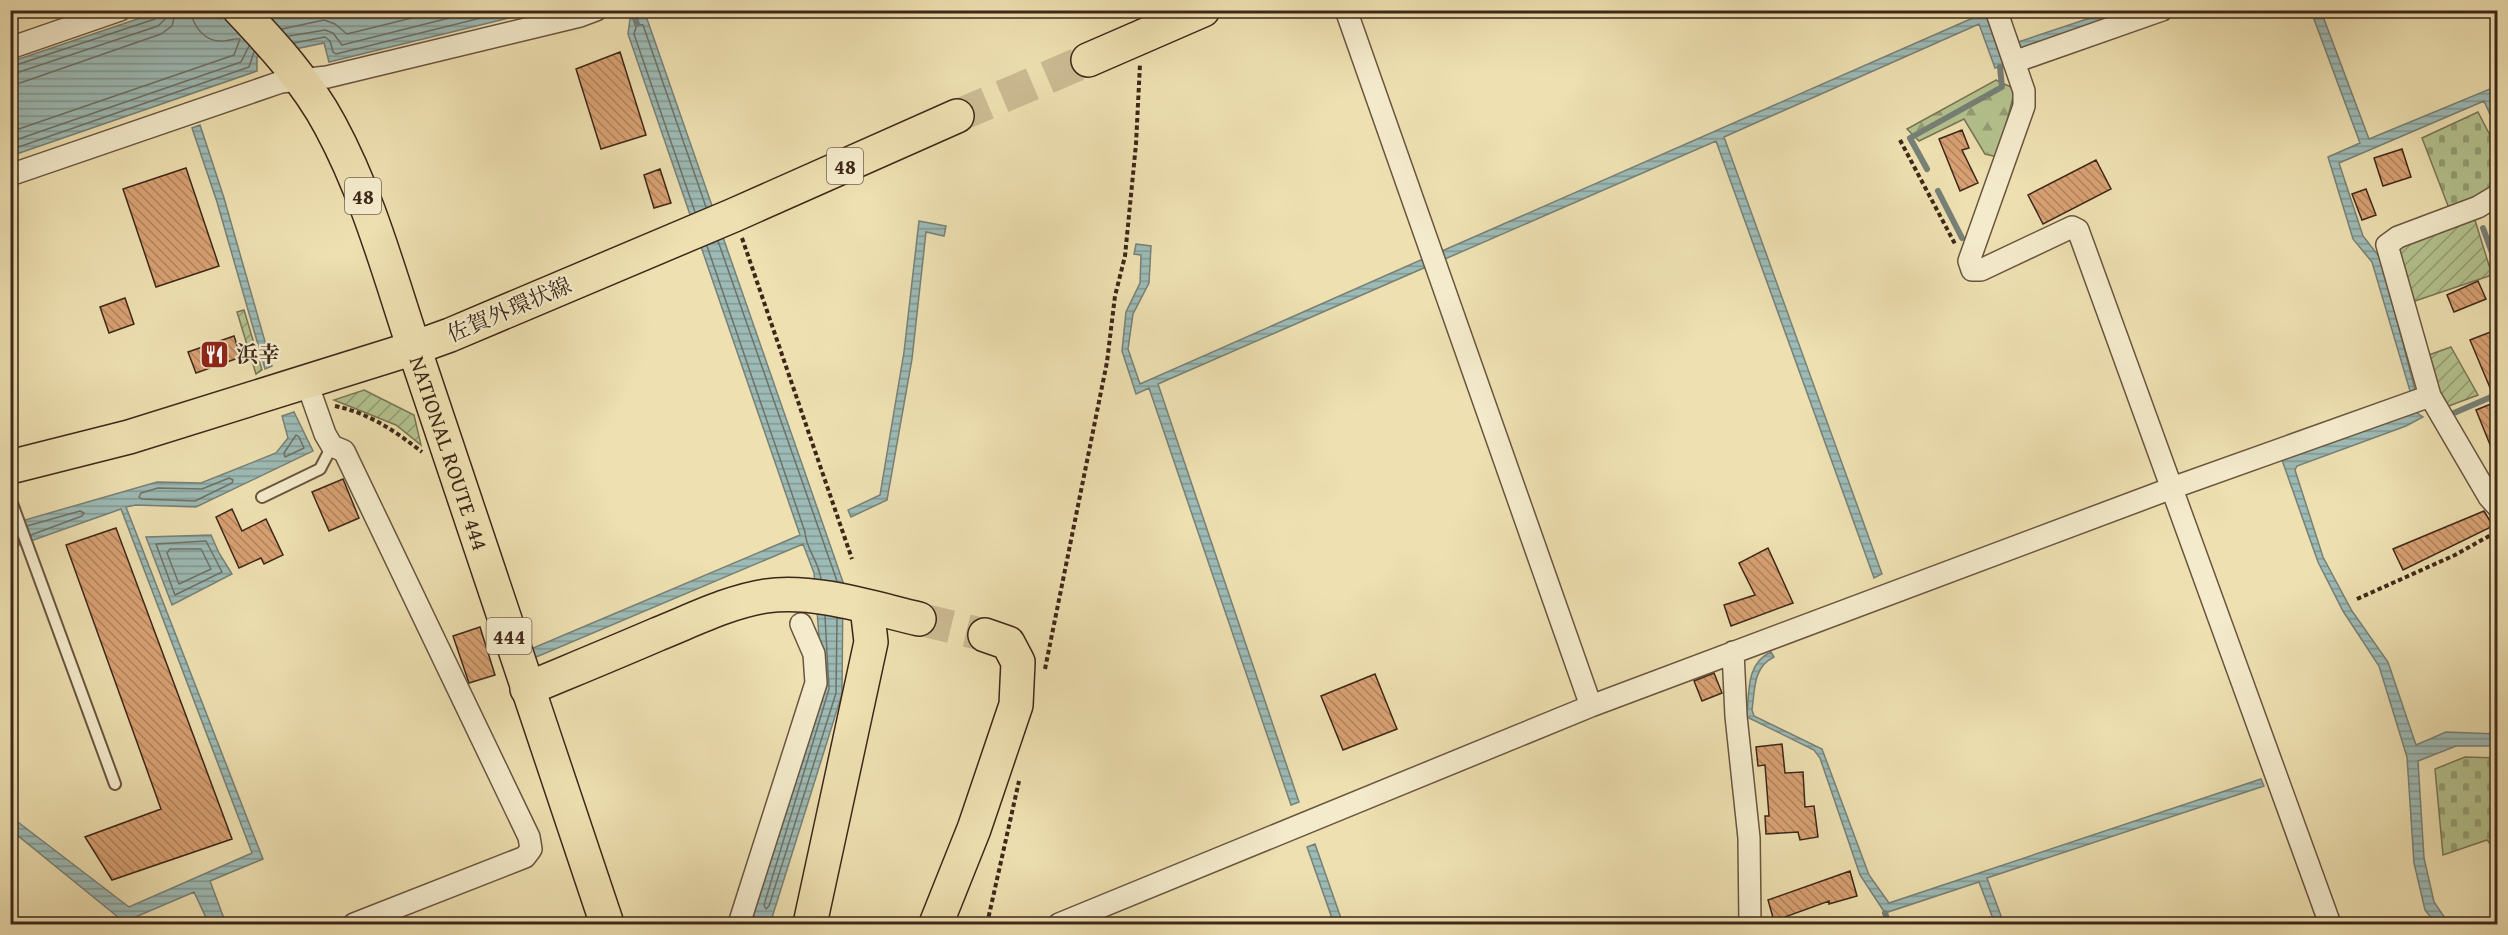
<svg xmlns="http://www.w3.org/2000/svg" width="2508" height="935" font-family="'Gentium Book Plus','Noto Serif JP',serif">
  <defs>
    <pattern id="forest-firs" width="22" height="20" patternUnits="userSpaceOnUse" patternTransform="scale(1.5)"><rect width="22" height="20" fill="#b4c38f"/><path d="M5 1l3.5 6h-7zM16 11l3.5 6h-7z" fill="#949e74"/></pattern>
    <pattern id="cemetery-stones" width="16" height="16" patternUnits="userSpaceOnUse" patternTransform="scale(1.5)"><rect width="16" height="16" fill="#b4c38f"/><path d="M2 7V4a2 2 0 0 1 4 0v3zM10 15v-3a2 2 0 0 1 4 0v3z" fill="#949e74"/></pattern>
    <pattern id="garden-furrows" width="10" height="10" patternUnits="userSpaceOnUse" patternTransform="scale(1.5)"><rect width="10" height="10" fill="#b4c38f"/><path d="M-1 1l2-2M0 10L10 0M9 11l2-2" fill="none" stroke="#949e74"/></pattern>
    <pattern id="water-rules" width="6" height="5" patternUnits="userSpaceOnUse" patternTransform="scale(1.5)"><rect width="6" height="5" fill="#9dbbb6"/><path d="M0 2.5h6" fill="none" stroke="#819893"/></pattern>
    <pattern id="building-back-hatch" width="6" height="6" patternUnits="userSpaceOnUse" patternTransform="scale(1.5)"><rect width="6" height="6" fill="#d8a173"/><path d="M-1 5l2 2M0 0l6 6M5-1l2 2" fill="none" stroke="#b1835e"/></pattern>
  </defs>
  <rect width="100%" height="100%" fill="#eee0b1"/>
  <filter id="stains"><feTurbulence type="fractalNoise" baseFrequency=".00333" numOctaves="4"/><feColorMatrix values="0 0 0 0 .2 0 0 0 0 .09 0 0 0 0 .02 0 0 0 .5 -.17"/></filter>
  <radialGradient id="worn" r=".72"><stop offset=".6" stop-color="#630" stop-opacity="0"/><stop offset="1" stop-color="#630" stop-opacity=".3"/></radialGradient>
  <!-- forest -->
  <path fill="url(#forest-firs)" stroke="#797554" stroke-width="1.5" d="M1996 80 2015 89 1998 157 1985 154 1964 119 1919 141 1907 129Z"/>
  <!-- cemetery -->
  <path fill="url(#cemetery-stones)" stroke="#797554" stroke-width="1.5" d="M2478 112 2497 149V185L2450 211 2422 138Z
    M2465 757 2497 758V852L2487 840 2443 855 2435 769Z"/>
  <!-- garden -->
  <path fill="url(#garden-furrows)" stroke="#797554" stroke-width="1.5" d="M2474 217 2492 275 2412 302 2398 248Z
    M244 310 262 370 256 374 237 312Z
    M2451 347 2478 395 2446 407 2426 356Z
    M364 390 414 415 421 445 396 425 334 400Z"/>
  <!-- water -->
  <path fill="url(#water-rules)" stroke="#778077" stroke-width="1.5" d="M253 10 538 11 329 62 324 43 257 57V71L11 156 10 62 161 11H212L220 19Z
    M2111 11H2133L2017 49 2015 43Z
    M2311 11H2321L2369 139 2497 86V130L2484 101 2339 163 2363 236 2381 259 2415 390 2410 391 2372 262 2353 239 2328 157 2360 143Z
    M1987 14 2004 65 1995 68 1979 24 1724 137 1882 574 1874 578 1716 141 1445 259 1442 251 1975 17Z
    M646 16 843 582 842 694 770 924H751L823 687 814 573 803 544 534 658 531 649 800 535 628 34 630 19Z
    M200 125 224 198 272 366 265 369 217 202 192 128Z
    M919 221 946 226 944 236 926 232 912 359 887 500 851 517 848 510 880 495 904 352Z
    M1136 244 1151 246 1149 283 1133 314 1128 349 1140 384 1423 259 1426 267 1158 384 1299 802 1291 805 1149 388 1136 394 1122 351 1126 312 1140 283 1141 255 1134 254Z
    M2414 411 2423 417 2406 426 2297 466 2295 470 2323 557 2352 611 2388 662 2416 745 2446 732 2497 734V746H2456L2418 761 2424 858 2434 902 2449 924H2436L2425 910 2414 863 2407 757 2379 666 2343 611 2318 562 2282 460Z
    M294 412 313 451 196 507 136 505 126 507 263 859 210 881 226 924H209L194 892 124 922 11 830 10 816 129 907 252 853 121 509 11 548V524L157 482 201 483 276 453 288 438 282 416Z
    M211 535 219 553 232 574 172 605 146 537Z
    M1771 652 1774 657C1753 667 1755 689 1752 710L1754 716 1822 749 1869 875 1889 903 2261 779 2264 786 1987 878 2004 924H1995L1979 882 1885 913 1860 875 1820 758 1814 750 1747 717C1749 692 1746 663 1771 652Z
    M1315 844 1343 924H1334L1307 847Z"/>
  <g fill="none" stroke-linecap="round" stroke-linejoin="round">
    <!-- shore -->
    <path stroke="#6e7168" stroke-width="1.5" d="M282 29 324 20 335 24 347 34 444 10
      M289 36 325 30 333 33 342 45 481 10
      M294 43 325 37 330 41 333 52 336 54 513 10
      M10 67 155 19 159 16V10
      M10 75 158 26 165 19 167 10
      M10 84 20 83 161 34 172 26 176 10
      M10 132 234 55 240 39C233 38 227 42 220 41 204 41 192 25 191 10
      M10 142 241 62 249 46
      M10 150 249 67 254 52
      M695 212 634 34 637 24 643 25 706 207
      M718 241 837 581
      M707 246 805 532C805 547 819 562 821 579
      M296 435 299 437 304 448 285 457 284 453Z
      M229 478 233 480 232 483 195 501 142 499 139 497 141 493 158 488 202 489Z
      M27 526 80 511 84 513 82 516 31 535
      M206 541 222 572 175 595 156 544Z
      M170 549H201L211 569 179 584 167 553Z
      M825 616 829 689 764 905 766 909 769 906 836 693 837 618"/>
    <!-- stream -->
    <path stroke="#778077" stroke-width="6" d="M632 10 637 24
      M1927 169 1910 138 2002 87 2000 67
      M1938 191 1962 238
      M2483 228 2498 269
      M2447 416 2498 394
      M1885 913 1889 924"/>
  </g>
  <!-- building -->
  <path fill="url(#building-back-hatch)" stroke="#3e2719" stroke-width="1.5" d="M620 52 646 135 601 149 576 69Z
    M1962 130 1969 148 1962 150 1978 183 1960 191 1939 139Z
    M2402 149 2411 177 2383 186 2374 158Z
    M2096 160 2111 189 2043 224 2028 195Z
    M186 168 219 266 156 287 123 189Z
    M660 169 671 203 654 208 644 175Z
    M2366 189 2376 215 2362 220 2352 194Z
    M2478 281 2486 299 2454 312 2447 295Z
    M125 298 134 324 109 333 100 307Z
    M2498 329V462H2497L2476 410 2496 402 2470 340Z
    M234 336 241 357 196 373 188 352Z
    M343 479 359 518 329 531 312 492Z
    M232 509 242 531 266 519 283 555 264 564 261 558 239 568 216 517Z
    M2484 511 2493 526 2403 570 2393 549Z
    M116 528 232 839 112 880 85 837 161 809 66 545Z
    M1768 548 1793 603 1731 626 1724 605 1755 595 1739 563Z
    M480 627 495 675 469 683 453 636Z
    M1714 673 1722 693 1702 701 1694 681Z
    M1375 674 1397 729 1343 750 1321 696Z
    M1782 744 1785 773 1803 772 1805 807 1814 806 1818 837 1800 840 1798 832 1766 834 1765 816H1769L1765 765 1758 766 1756 747Z
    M1850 871 1857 896 1829 904V901L1774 921 1768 900Z"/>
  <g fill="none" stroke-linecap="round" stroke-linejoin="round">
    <!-- primary-tunnel -->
    <path stroke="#cbbb93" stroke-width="33" stroke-dasharray="33 16" stroke-linecap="butt" d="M957 116 1088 60"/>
    <!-- highway-tunnel -->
    <path stroke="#cbbb93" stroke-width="33" stroke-dasharray="33 16" stroke-linecap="butt" d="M919 619 985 635"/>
    <defs>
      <path id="lane" d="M262 497 320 469 332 446
        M10 498 115 784"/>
      <path id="street" d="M1346 10 1591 706
        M1996 10 2024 91V106L1969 261 1972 270H1981L2072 227 2078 230 2330 924
        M10 48 120 10
        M2014 62 2162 10
        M10 175 281 82 327 77 580 16 596 10
        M2498 195 2478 207 2398 237 2387 245 2430 396 2489 497 2498 507
        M307 383 325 434 332 446 344 451 529 837 531 849 525 857 354 924
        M1733 652 1736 716 1749 838 1750 924
        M739 924 816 683 814 654 801 624
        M1059 924 1591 706 2172 488 2430 396"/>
      <path id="primary" d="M240 10C274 46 307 82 330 125 368 195 389 273 414 348L450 335 734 215 957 116
        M1088 60 1203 10"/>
      <g id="highway">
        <path id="s1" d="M10 467 129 437 414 348 607 924"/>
        <path d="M527 689C570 671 614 653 658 634 693 620 728 602 766 596 814 589 872 608 919 619"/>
        <path d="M810 924 871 642 867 607"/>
        <path d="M936 924 974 829 1016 705 1018 662 1008 643 985 635"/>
      </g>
    </defs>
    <!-- lane casing -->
    <use href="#lane" stroke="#6a553f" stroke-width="14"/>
    <!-- street casing -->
    <use href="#street" stroke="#6a553f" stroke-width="24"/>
    <!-- primary casing -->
    <use href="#primary" stroke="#3e2719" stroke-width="36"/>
    <!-- highway casing -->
    <use href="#highway" stroke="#3e2719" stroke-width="36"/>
    <!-- path -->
    <path stroke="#3e2719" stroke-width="4" stroke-dasharray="4.5 3" stroke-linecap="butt" d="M1900 140 1955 244
      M742 238 852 559
      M335 406C369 413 395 431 422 452
      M2357 599 2455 555 2498 531
      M1045 669 1107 362 1115 296 1125 256 1136 144 1140 64
      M987 924 1019 781"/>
    <!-- lane -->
    <use href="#lane" stroke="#f4ebcc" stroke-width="10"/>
    <!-- street -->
    <use href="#street" stroke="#f4ebcc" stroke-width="21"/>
    <!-- primary -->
    <use href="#primary" stroke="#eee0b1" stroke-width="33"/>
    <!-- highway -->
    <use href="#highway" stroke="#eee0b1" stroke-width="33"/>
  </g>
  <!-- icons -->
  <defs>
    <symbol id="restaurant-square" viewBox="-11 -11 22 22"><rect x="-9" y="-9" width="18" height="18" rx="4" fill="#8f2418" stroke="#f4ebcc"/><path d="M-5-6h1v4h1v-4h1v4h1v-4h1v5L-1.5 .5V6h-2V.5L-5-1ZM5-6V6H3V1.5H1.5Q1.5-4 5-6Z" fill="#fff"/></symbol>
  </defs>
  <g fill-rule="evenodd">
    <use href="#restaurant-square" x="198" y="338" width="33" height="33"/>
  </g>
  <g text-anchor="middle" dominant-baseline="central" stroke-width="4.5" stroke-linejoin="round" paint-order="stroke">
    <!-- shield labels -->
    <g fill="#f4ebcc" stroke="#75624f" stroke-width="1.5">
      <rect x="827" y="148" width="36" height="36" rx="4.5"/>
      <rect x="345" y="178" width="36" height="36" rx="4.5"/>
      <rect x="486.5" y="618" width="45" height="36" rx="4.5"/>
    </g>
    <g font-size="21" font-weight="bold" fill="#3e2719">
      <text x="845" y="166">48</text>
      <text x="363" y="196">48</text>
      <text x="509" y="636">444</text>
    </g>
    <!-- street labels -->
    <g font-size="22" fill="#3e2719" stroke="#f4ebcc">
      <text transform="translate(509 309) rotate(-23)">佐賀外環状線</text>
      <text stroke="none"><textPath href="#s1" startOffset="532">NATIONAL ROUTE 444</textPath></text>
    </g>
    <!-- poi labels -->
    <g font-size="22" font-weight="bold" fill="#3e2719" stroke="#f4ebcc" text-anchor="start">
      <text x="236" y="354">浜幸</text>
    </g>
  </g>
  <!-- margin -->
  <rect width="2508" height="935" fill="none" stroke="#eee0b1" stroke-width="36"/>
  <rect x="12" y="12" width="2484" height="911" fill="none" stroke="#3e2719" stroke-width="3"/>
  <rect x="18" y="18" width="2472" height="899" fill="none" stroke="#3e2719" stroke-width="1.5"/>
  <rect width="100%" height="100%" filter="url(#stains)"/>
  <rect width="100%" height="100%" fill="url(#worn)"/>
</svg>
